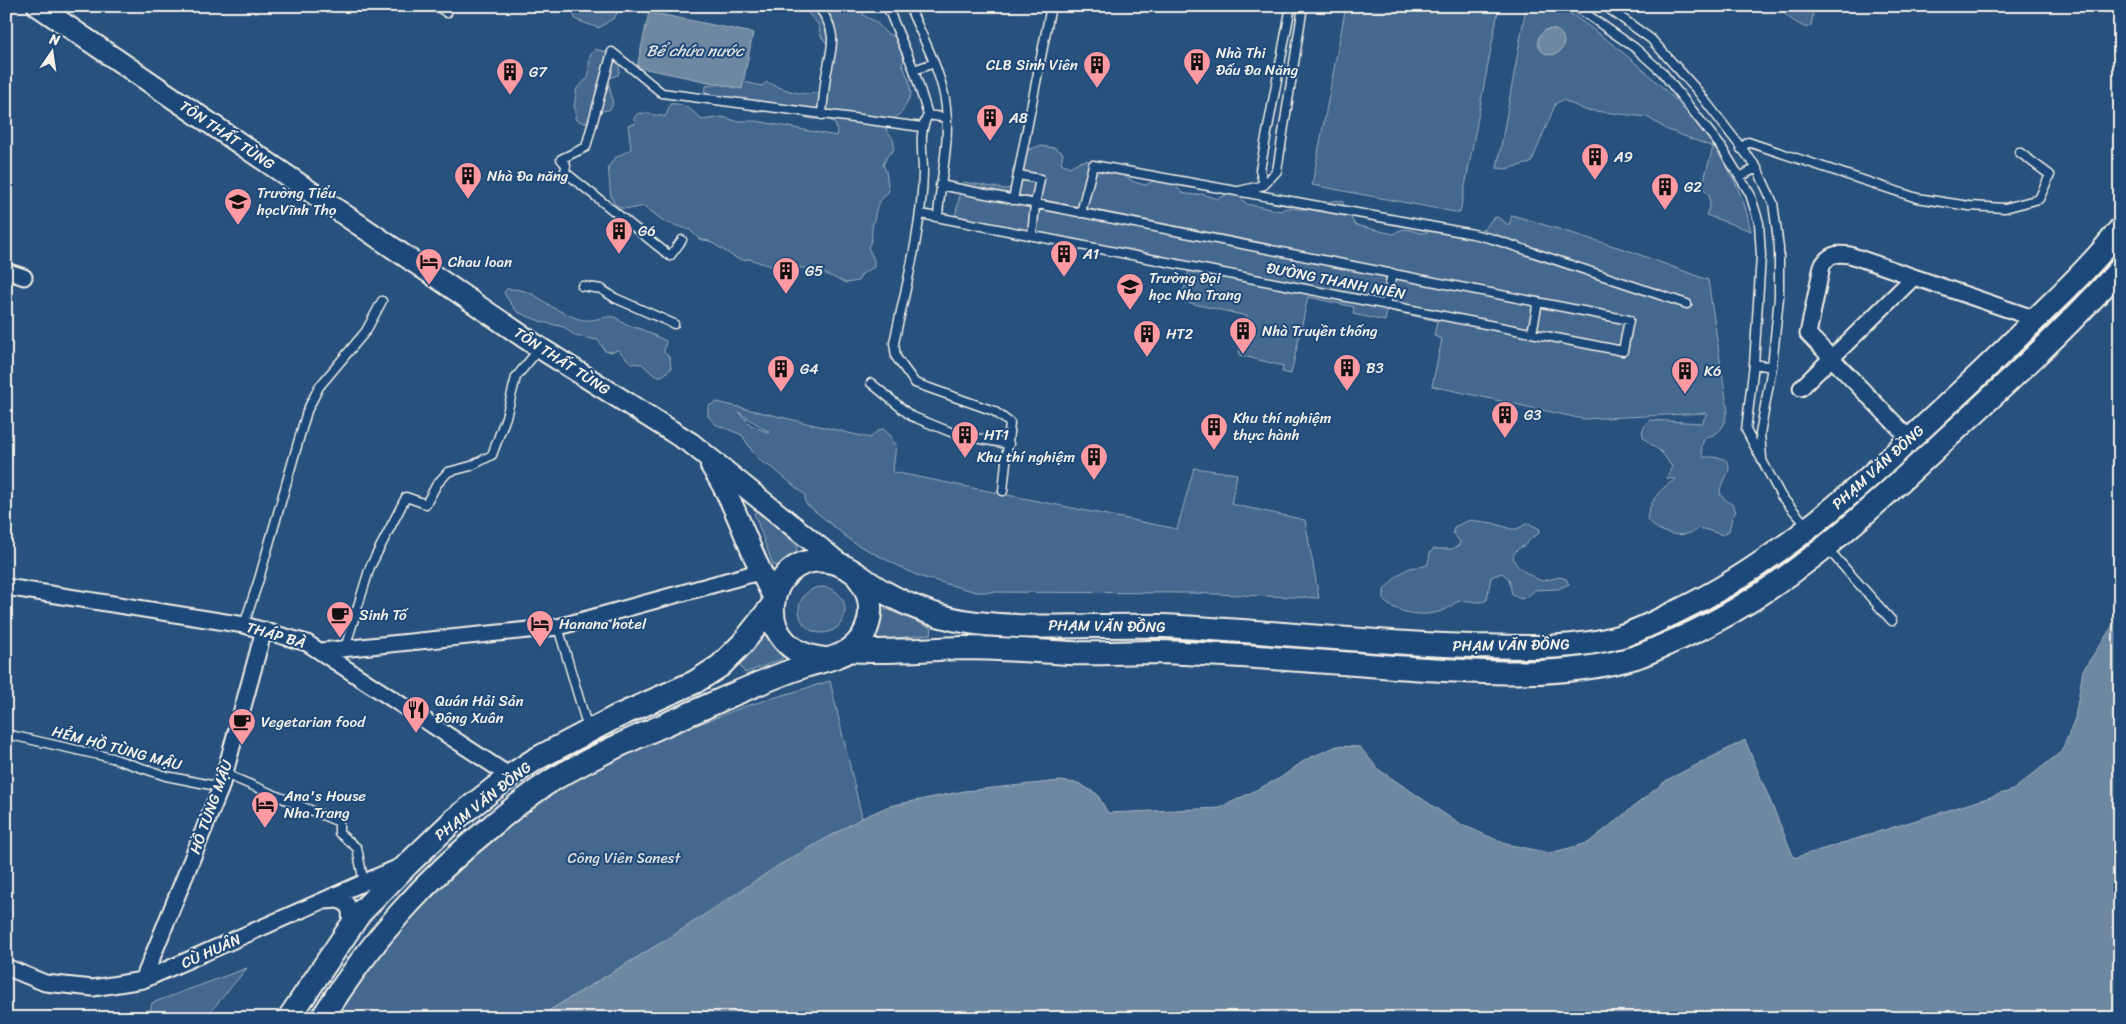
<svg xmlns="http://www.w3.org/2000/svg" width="2126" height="1024" font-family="Sriracha,sans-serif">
  <rect width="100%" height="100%" fill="#28517e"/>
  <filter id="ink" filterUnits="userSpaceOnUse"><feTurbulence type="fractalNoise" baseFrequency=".02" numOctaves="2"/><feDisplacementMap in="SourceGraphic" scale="10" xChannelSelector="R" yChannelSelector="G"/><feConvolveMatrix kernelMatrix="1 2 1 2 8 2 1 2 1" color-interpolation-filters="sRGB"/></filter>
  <g filter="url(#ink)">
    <!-- green -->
    <path fill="#45688e" stroke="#9cacbb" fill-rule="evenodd" d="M570 6H620L615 17 599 28 576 20Z
      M801 6H871L865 8 863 15 876 22 886 33 899 39 905 58 902 64 909 80 911 94 902 112 886 125 887 132C894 138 895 142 893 151L888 155 883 165 886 171 889 191C880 202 877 201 875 216 875 220 872 224 872 228 871 237 874 237 868 247L874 260V267L862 274 858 281 846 283 812 268H799L786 271 749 259 742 260 736 258 709 241 699 239 690 230 665 222 644 206C604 217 612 192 608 167L615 158 631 149 628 125 635 124 634 118 637 114C647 111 656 117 666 116L670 104C683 102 693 111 702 120L722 117 736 121H757L836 136 837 130 835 124 830 120 812 119 781 111 755 112 733 101 715 97 704 91 706 86 740 81 762 86 767 82C780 88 813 102 824 87 829 79 831 63 833 52L821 36 818 24Z
      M1346 6H1499L1460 213 1312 185Z
      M1528 6C1537 6 1550 4 1558 7 1570 11 1600 35 1611 43 1664 85 1716 134 1742 198 1746 208 1748 220 1751 231L1706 215 1710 205 1709 195 1702 187 1713 147 1668 130 1647 117 1585 110 1563 100 1556 103 1531 163 1505 169 1497 168 1525 13Z
      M1782 6H1808L1813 15 1811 25 1807 28C1797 24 1788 18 1781 10Z
      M595 49 606 52 611 50C617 58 622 65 618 75L609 78C607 88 617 103 610 109 608 111 604 110 602 111 599 113 597 118 594 121L584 123 575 119 576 111 574 107 577 88 588 78C591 67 586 56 595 49Z
      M1040 146 1055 148 1063 153 1061 163 1070 167C1092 151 1112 169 1131 180 1135 183 1141 184 1146 185L1159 178 1173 182 1182 193 1195 195 1202 194 1217 199 1230 193H1235L1247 204 1280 211C1291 205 1292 210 1303 209 1317 209 1328 198 1342 201L1355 225 1393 234C1413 220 1417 243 1435 227L1470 232 1485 229 1492 219 1497 217 1509 225 1512 215 1627 250 1708 280 1728 412H1726C1727 424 1719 436 1706 437 1701 444 1701 448 1703 457 1734 456 1734 464 1720 489L1721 496 1733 505 1736 512 1732 517 1729 531 1723 535 1700 528C1683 540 1659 535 1647 519 1649 501 1661 488 1676 479L1666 478 1672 467C1668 462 1665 455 1660 451 1650 442 1632 437 1650 420L1702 423 1707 413 1583 419 1432 386 1442 339 1434 336 1437 321 1387 310 1385 321 1353 314 1354 307 1308 297 1291 374 1282 372 1283 366 1239 355 1247 316 1181 301 1190 266 955 216 963 182 1005 189 1019 186 1012 172C1016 158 1025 149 1040 146Z
      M507 289C527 288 538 297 552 307 555 309 569 315 573 317 592 325 601 315 615 317L626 325 641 329 666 341 664 352 670 358 671 369 662 376H655L642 364 631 363 618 350 612 352 605 351 598 340 575 336 564 327 542 322 517 312 505 295 504 292Z
      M717 402 870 438 879 430 883 429 891 436 893 443 896 444 893 472 1177 529 1194 468 1237 474 1231 504 1305 520 1319 598 1189 593 976 592 918 576 854 543 805 503V495L774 469 762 462 752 451 742 435 715 424 708 416V406ZM738 412 769 432V433L751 425Z
      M758 510 797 546V553L781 566 773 565 754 513Z
      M1470 520 1493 523 1511 529H1517L1528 523 1540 529 1538 534C1532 537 1530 540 1526 544 1523 547 1518 548 1516 551 1505 564 1533 577 1542 581L1560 577 1566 579 1569 584 1558 589 1535 590 1527 597 1521 599 1512 595 1509 579 1502 573 1491 577 1487 600C1477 605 1470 599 1460 601 1454 602 1450 608 1444 610 1426 618 1398 614 1384 601V590C1391 582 1398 574 1408 569 1415 565 1422 569 1428 564L1430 553 1433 549H1452L1458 546 1460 542 1453 533 1454 527Z
      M799 610a23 23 0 1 1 46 0a23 23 0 1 1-46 0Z
      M886 609 932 628 931 634 879 640 874 635 880 611Z
      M761 635 767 636 782 653V659L745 673 740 666Z
      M830 681 862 818 674 935 537 1018H335L379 954 430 897 524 811 591 770 639 748 743 707Z
      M247 968 205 1018H149L152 1003Z"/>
    <!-- water -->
    <path fill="#6e88a2" stroke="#a4b2be" d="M649 12 753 33 742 89 637 67Z
      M1538 42a13 13 0 1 1 26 0a13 13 0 1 1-26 0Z
      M2120 615V1018H537L674 935 779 865 862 818 889 806 964 791 1060 781 1078 783 1097 794 1108 813 1220 808 1280 778 1305 760 1337 746 1360 747 1378 769 1458 823 1506 844 1550 853 1588 843 1667 780 1745 740 1794 858 2013 790 2062 751 2075 718 2083 670Z"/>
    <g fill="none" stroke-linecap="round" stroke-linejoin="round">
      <defs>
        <path id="lane" d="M437 6 447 13
          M818 6C839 33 832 46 826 76 824 89 823 102 822 115
          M887 6 914 70 928 115C918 133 923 151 923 172 922 229 906 286 894 343L896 357 915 383 994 411 1010 423 1003 491
          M909 6C922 36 943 75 946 107 950 144 940 181 938 217
          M1575 6 1635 48 1662 72 1722 148 1750 194 1759 223 1761 256 1754 364 1746 430 1781 496 1807 526
          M1605 6 1651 39 1696 89 1757 168 1773 203 1779 248V297L1772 367 1760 434 1762 458
          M914 70 934 63
          M928 115 947 118
          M1741 149 1748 142 1917 198 1969 206 2005 208 2039 199 2050 175 2019 152
          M1019 175 1040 179 1035 204 1032 236
          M1741 176 1757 168
          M1264 185 1277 171 1303 6
          M1239 191 1264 185 1260 170 1291 6
          M1013 200 1051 6
          M1081 213 1093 165 1473 234 1493 239 1687 304
          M921 214 1623 351 1629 320 940 185
          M682 240 670 256 565 172 566 165 561 159 586 147 612 52 662 93 922 127
          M582 286 601 289 615 298 674 324
          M1386 305 1392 273
          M1532 333 1538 302
          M1754 364 1772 367
          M871 383 911 416 958 435 1009 444
          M1827 548 1892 621
          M244 625 259 579 307 411 319 387 366 331 382 301
          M558 627 588 729
          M345 648 370 567 406 497 426 504 437 484 448 472 471 466 492 455 506 417 516 377 540 348
          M6 734 112 758 166 776 221 787
          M225 774 339 822V833L357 848 364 883"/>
        <path id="street" d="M6 271 24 277
          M1801 388 1914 277
          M1910 439 1808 334 1822 266C1829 254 1836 253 1850 255L2036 319
          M6 587 244 625 307 643 510 776
          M321 651 558 627 759 572
          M325 901 337 900 346 903 350 910 351 926
          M6 967 45 983 93 988 143 980 399 867
          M143 980 221 787 264 630"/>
        <path id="secondary" d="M38 6 540 348 692 444 840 564
          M711 466C738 507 750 555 774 598"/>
        <path id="primary" d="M849 650C887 653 924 649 962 648 998 648 1033 651 1069 653 1097 654 1126 652 1154 652 1235 654 1315 661 1395 667 1474 672 1559 680 1636 657 1651 652 1666 644 1681 638 1785 592 1865 514 1947 438 2006 384 2066 329 2120 269
          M825 659C747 652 764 553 827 561 849 564 865 582 884 592 912 608 943 619 976 623 1038 630 1101 624 1163 626 1266 631 1369 643 1472 646 1520 647 1572 650 1618 637 1639 631 1659 620 1678 611 1790 558 1877 470 1966 387 1994 361 2021 334 2048 307 2073 283 2099 257 2120 229
          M289 1018 360 913 408 864 454 820 510 776 536 759 616 717 695 682 720 666 742 644 772 606
          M322 1018C370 942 424 880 494 824 513 808 533 792 554 779 606 749 660 727 714 703 743 690 772 677 802 667 816 662 836 659 848 651 874 633 877 599 857 576"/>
      </defs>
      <!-- lane casing -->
      <use href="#lane" stroke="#f4f1e8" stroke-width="11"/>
      <!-- street casing -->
      <use href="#street" stroke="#f4f1e8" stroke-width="19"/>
      <!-- secondary casing -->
      <use href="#secondary" stroke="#f4f1e8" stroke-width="24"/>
      <!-- primary casing -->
      <use href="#primary" stroke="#f4f1e8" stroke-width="26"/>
      <!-- lane -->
      <use href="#lane" stroke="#1f4a7a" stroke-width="8"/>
      <!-- street -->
      <use href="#street" stroke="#1f4a7a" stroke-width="15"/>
      <!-- secondary -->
      <use href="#secondary" stroke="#1f4a7a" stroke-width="20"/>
      <!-- primary -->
      <use href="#primary" stroke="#1f4a7a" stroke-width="22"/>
    </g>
  </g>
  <!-- icons -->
  <defs>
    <symbol id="building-pin" viewBox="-11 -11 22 30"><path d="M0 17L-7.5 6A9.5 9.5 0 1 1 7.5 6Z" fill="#ff9aa2" stroke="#1f4a7a"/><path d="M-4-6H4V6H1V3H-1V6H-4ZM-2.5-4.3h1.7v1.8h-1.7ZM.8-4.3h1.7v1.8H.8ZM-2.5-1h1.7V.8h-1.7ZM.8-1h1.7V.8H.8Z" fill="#111"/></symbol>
    <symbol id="school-pin" viewBox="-11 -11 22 30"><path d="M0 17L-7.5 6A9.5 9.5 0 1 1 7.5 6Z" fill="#ff9aa2" stroke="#1f4a7a"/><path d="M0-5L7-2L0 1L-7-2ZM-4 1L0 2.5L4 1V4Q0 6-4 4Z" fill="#111"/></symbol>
    <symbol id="hotel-pin" viewBox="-11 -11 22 30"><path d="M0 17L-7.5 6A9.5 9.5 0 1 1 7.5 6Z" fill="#ff9aa2" stroke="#1f4a7a"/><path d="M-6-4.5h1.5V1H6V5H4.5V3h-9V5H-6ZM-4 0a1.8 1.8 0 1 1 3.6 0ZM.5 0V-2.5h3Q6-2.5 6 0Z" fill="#111"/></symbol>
    <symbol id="university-pin" viewBox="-11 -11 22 30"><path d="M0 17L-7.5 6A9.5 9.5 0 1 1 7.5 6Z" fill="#ff9aa2" stroke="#1f4a7a"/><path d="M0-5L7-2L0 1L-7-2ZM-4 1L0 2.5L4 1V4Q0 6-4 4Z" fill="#111"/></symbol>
    <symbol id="cafe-pin" viewBox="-11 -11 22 30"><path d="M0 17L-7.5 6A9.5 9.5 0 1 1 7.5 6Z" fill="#ff9aa2" stroke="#1f4a7a"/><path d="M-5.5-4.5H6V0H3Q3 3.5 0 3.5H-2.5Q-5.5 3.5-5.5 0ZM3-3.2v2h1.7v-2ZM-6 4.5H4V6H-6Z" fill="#111"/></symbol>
    <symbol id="restaurant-pin" viewBox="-11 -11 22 30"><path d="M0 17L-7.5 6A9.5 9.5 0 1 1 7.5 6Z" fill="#ff9aa2" stroke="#1f4a7a"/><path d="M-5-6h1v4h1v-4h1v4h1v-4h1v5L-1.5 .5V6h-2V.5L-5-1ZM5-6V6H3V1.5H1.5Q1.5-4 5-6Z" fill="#111"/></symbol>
  </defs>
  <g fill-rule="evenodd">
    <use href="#building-pin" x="1181" y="46" width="32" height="43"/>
    <use href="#building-pin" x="1081" y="49" width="32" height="43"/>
    <use href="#building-pin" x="494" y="56" width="32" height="43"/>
    <use href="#building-pin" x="974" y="102" width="32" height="43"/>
    <use href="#building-pin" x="1579" y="141" width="32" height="43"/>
    <use href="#building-pin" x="452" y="160" width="32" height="43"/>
    <use href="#building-pin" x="1649" y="171" width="32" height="43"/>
    <use href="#school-pin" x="222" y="186" width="32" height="43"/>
    <use href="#building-pin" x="603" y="215" width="32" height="43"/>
    <use href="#building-pin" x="1048" y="238" width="32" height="43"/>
    <use href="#hotel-pin" x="413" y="246" width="32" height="43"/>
    <use href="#building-pin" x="770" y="255" width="32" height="43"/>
    <use href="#university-pin" x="1114" y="271" width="32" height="43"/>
    <use href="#building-pin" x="1227" y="315" width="32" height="43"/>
    <use href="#building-pin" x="1131" y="318" width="32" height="43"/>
    <use href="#building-pin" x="1331" y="352" width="32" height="43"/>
    <use href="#building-pin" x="765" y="353" width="32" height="43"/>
    <use href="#building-pin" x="1669" y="355" width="32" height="43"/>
    <use href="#building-pin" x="1489" y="399" width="32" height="43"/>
    <use href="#building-pin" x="1198" y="411" width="32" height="43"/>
    <use href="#building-pin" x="949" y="419" width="32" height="43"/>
    <use href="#building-pin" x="1078" y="441" width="32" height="43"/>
    <use href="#cafe-pin" x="324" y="599" width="32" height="43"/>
    <use href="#hotel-pin" x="524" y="608" width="32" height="43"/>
    <use href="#restaurant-pin" x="400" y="694" width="32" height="43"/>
    <use href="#cafe-pin" x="226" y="706" width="32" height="43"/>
    <use href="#hotel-pin" x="249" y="789" width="32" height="43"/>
  </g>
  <g text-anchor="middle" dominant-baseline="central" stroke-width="4" stroke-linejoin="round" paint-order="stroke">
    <!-- poi labels -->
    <g font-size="15" fill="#f4f1e8" stroke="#1f4a7a" text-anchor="start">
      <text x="1216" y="53">Nhà Thi<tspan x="1216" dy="17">Đấu Đa Năng</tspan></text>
      <text x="1078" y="65" text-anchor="end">CLB Sinh Viên</text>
      <text x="529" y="72">G7</text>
      <text x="1009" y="118">A8</text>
      <text x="1614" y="157">A9</text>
      <text x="487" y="176">Nhà Đa năng</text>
      <text x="1684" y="187">G2</text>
      <text x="257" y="193">Trường Tiểu<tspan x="257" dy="17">họcVĩnh Thọ</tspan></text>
      <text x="638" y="231">G6</text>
      <text x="1083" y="254">A1</text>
      <text x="448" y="262">Chau loan</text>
      <text x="805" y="271">G5</text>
      <text x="1149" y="278">Trường Đại<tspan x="1149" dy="17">học Nha Trang</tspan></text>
      <text x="1262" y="331">Nhà Truyền thống</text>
      <text x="1166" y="334">HT2</text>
      <text x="1366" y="368">B3</text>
      <text x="800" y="369">G4</text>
      <text x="1704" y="371">K6</text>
      <text x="1524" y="415">G3</text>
      <text x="1233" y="418">Khu thí nghiệm<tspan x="1233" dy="17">thực hành</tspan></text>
      <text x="984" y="435">HT1</text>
      <text x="1075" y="457" text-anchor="end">Khu thí nghiệm</text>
      <text x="359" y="615">Sinh Tố</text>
      <text x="559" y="624">Hanana hotel</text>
      <text x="435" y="701">Quán Hải Sản<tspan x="435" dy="17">Đông Xuân</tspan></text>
      <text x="261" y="722">Vegetarian food</text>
      <text x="284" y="796">Ana's House<tspan x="284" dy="17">Nha Trang</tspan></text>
    </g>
    <!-- street labels -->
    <g font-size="15" fill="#f4f1e8" stroke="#1f4a7a">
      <text transform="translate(227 135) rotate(34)">TÔN THẤT TÙNG</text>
      <text transform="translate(1336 281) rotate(11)">ĐƯỜNG THANH NIÊN</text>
      <text transform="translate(562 361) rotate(33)">TÔN THẤT TÙNG</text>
      <text transform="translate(1878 467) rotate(-42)">PHẠM VĂN ĐỒNG</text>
      <text transform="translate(1107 626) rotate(1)">PHẠM VĂN ĐỒNG</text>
      <text transform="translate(276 635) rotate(16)">THÁP BÀ</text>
      <text transform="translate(1511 645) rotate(-1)">PHẠM VĂN ĐỒNG</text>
      <text transform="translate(117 748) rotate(15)">HẺM HỒ TÙNG MẬU</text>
      <text transform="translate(483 801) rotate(-38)">PHẠM VĂN ĐỒNG</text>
      <text transform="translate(211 807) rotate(-70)">HỒ TÙNG MẬU</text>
      <text transform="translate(211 951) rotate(-24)">CÙ HUÂN</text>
    </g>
    <!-- park labels -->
    <g font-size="15" fill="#dadcda" stroke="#1f4a7a">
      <text x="624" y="858">Công Viên Sanest</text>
    </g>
    <!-- water labels -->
    <g font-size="16" font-style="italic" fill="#d9dcda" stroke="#1f4a7a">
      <text x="695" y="50">Bể chứa nước</text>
    </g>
  </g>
  <!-- margin -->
  <rect width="2126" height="1024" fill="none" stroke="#1f4a7a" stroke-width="25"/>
  <rect x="12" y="12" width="2101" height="999" fill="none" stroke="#f4f1e8" stroke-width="2" filter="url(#ink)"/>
  <!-- north arrow -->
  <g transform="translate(52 52) rotate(13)" stroke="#1f4a7a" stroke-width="4" paint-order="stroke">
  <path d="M0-4L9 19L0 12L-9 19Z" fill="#f4f1e8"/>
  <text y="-8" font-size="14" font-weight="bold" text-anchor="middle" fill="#f4f1e8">N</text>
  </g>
</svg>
